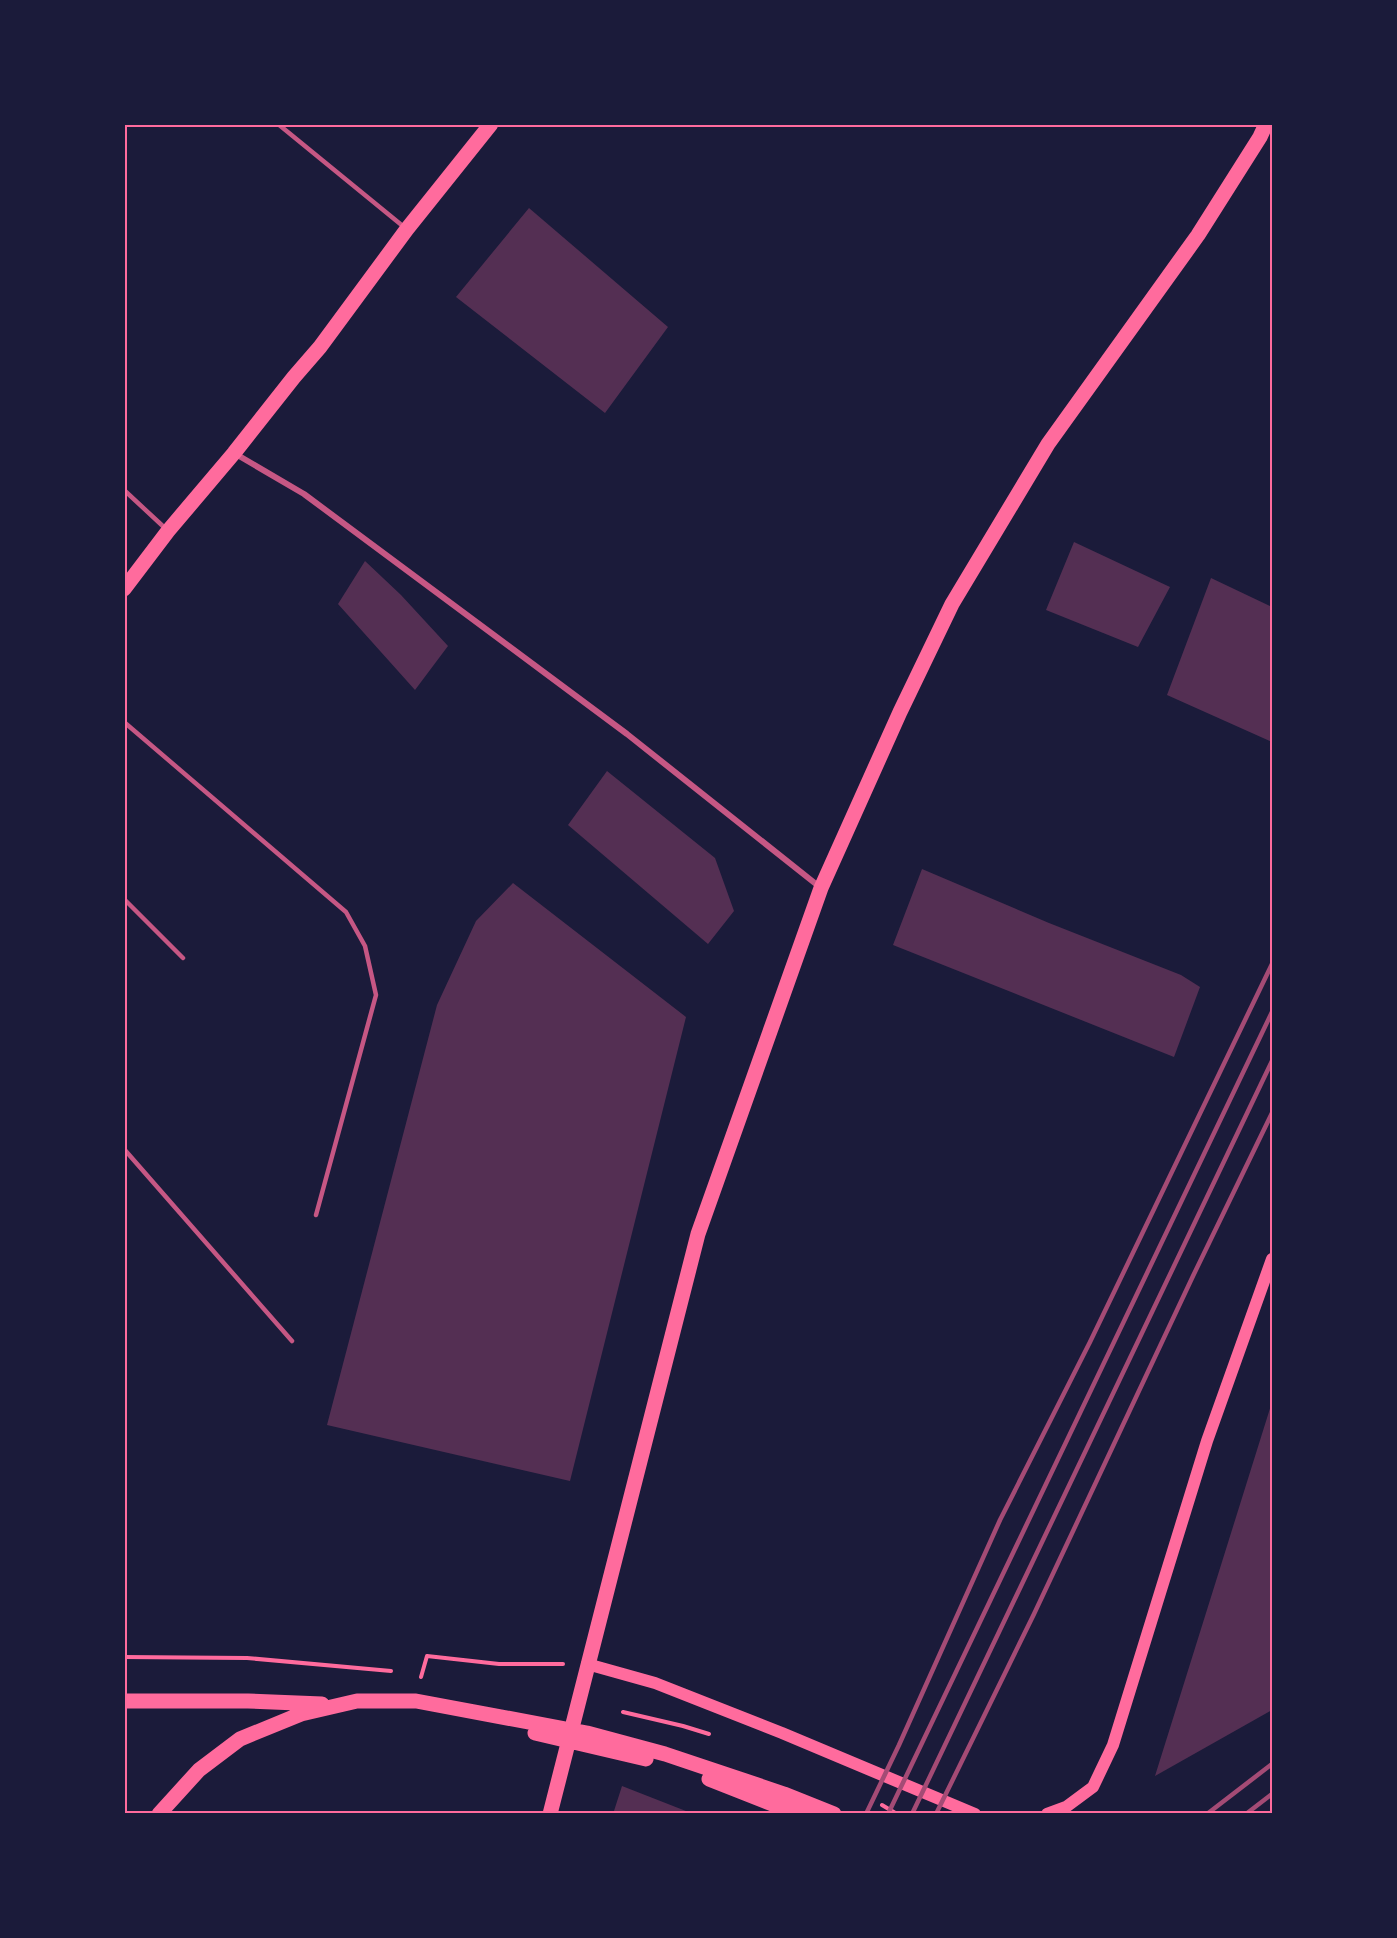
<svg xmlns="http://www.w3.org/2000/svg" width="1397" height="1938" font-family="Mulish,sans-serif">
  <rect width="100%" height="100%" fill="#1b1b3a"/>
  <!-- building -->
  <path fill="#542f53" d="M529 208 668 327 605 413 456 297Z
    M1074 542 1170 587 1138 647 1046 610Z
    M365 561 401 595 448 646 415 690 338 604Z
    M1211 578 1272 607V742L1167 695Z
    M607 771 715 858 734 911 708 944 568 825Z
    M922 869 1049 923 1181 975 1200 987 1174 1057 893 945Z
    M513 883 686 1017 570 1481 327 1425 437 1005 476 921Z
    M1272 1402V1710L1155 1776Z
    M622 1786 691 1813V1814H613Z"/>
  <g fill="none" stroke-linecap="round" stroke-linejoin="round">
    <!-- path -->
    <path stroke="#ff6b9d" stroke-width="4" d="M124 1657 247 1658 391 1671
      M421 1677 427 1656 499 1664H563
      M623 1712 683 1726 709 1734
      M882 1805 897 1814"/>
    <!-- service -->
    <path stroke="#c65784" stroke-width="4.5" d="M278 124 404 227
      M124 490 166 529
      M124 722 346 912 365 946 376 995 316 1215
      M124 899 183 958
      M124 1149 292 1341"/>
    <!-- minor -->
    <path stroke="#c65784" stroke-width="6" d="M234 453 304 494 627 734 821 888"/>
    <!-- secondary -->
    <path stroke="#ff6b9d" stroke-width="12" d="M587 1664 655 1683 782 1733 975 1814
      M1047 1814 1066 1807 1093 1787 1113 1745 1207 1441 1272 1259"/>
    <!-- primary -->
    <path stroke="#ff6b9d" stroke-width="15" d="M124 589 168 531 234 453 294 377 320 347 407 229 491 124
      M124 1701H248L322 1704
      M535 1733 646 1759
      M709 1779 798 1814
      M159 1814 199 1770 240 1739 301 1714 357 1701H416L587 1733 665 1754 784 1794 834 1814
      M550 1814 698 1234 821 888 900 712 952 604 1048 444 1198 235 1260 137 1266 124"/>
    <!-- rail -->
    <path stroke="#a44b75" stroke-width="4.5" d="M866 1814 899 1745 1000 1520 1090 1342 1272 964
      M888 1814 1272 1012
      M912 1814 1272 1061
      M936 1814 1034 1614 1193 1276 1272 1113
      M1207 1814 1272 1764
      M1246 1814 1272 1794"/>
  </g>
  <!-- border -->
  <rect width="1397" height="1938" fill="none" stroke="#1b1b3a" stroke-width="252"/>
  <rect x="126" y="126" width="1145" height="1686" fill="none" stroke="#ff6b9d" stroke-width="2"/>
</svg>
